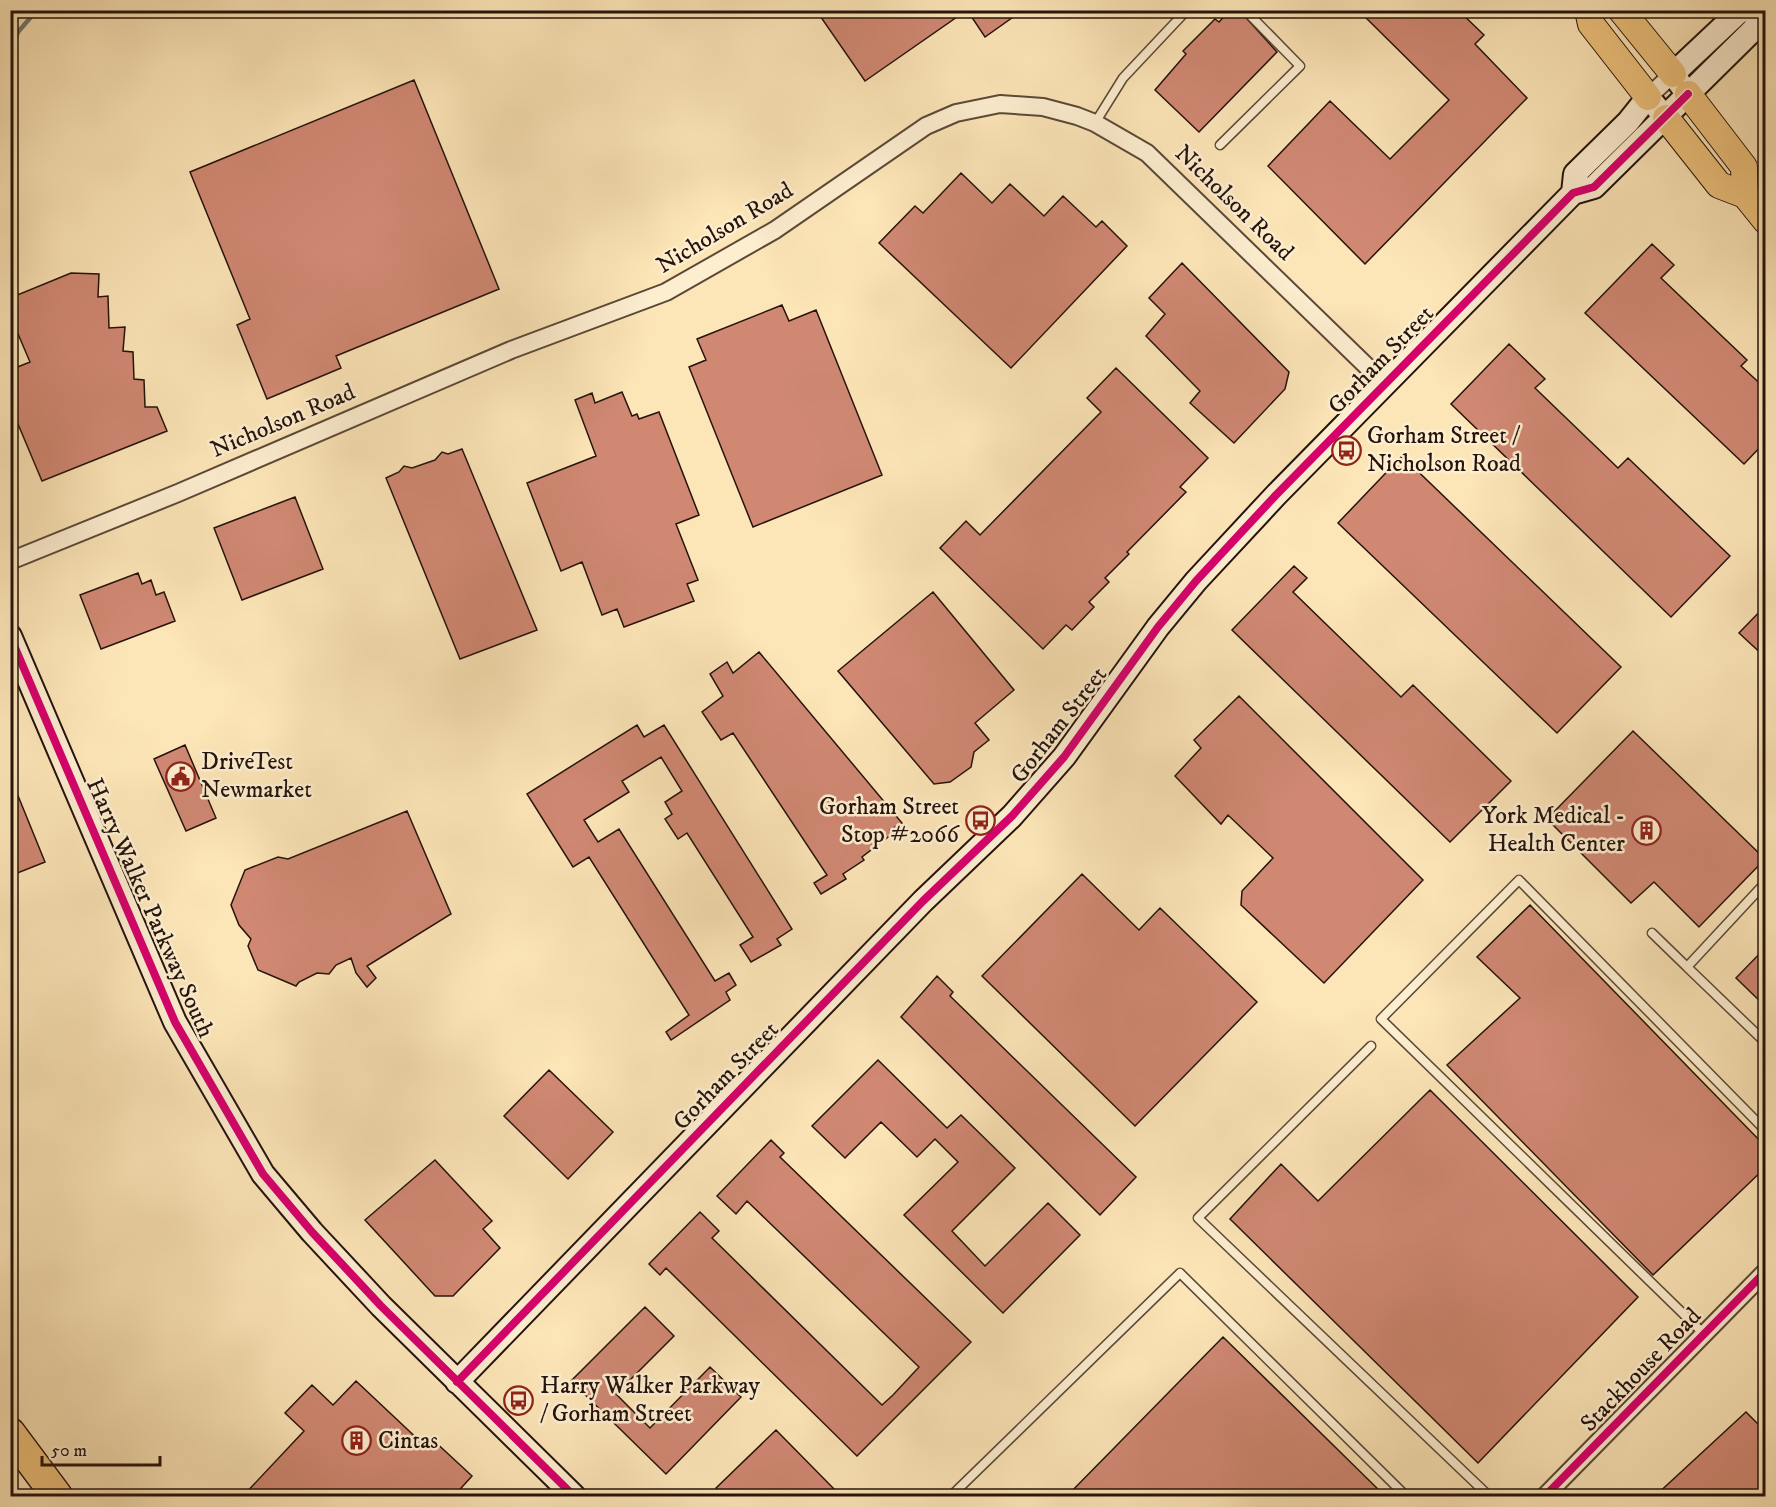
<svg xmlns="http://www.w3.org/2000/svg" width="1776" height="1507" font-family="'IM FELL DW Pica',serif">
  <rect width="100%" height="100%" fill="#fce5b7"/>
  <filter id="stains"><feTurbulence type="fractalNoise" baseFrequency=".00333" numOctaves="4"/><feColorMatrix values="0 0 0 0 .2 0 0 0 0 .09 0 0 0 0 .02 0 0 0 .5 -.17"/></filter>
  <radialGradient id="worn" r=".72"><stop offset=".6" stop-color="#630" stop-opacity="0"/><stop offset="1" stop-color="#630" stop-opacity=".3"/></radialGradient>
  <g fill="none" stroke-linecap="round" stroke-linejoin="round">
    <!-- stream -->
    <path stroke="#6e7a70" stroke-width="4.5" d="M10 54 18 32 37 10"/>
  </g>
  <!-- building -->
  <path fill="#d08873" stroke="#25130c" stroke-width="1.5" d="M816 10H967L865 81Z
    M967 10H1023L985 37Z
    M1230 10H1239L1277 52 1199 132 1155 90 1186 54 1183 51 1215 19 1219 22Z
    M1358 10H1458L1484 35 1475 44 1527 98 1365 264 1268 166 1330 101 1390 159 1449 100Z
    M414 80 499 289 336 356 341 368 267 399 237 325 250 319 190 172Z
    M961 173 992 203 1010 184 1044 216 1063 196 1096 227 1102 221 1127 246 1011 368 879 243 915 206 923 213Z
    M1652 244 1674 265 1661 278 1747 360 1741 366 1766 389V441L1744 464 1585 313Z
    M1182 263 1289 372 1285 389 1234 443 1190 403 1200 391 1146 336 1165 314 1149 298Z
    M71 273 99 274 98 297 108 296 109 328 125 327 123 351 133 352 134 379 144 380 145 407H157L167 431 42 481 10 405V370L30 362 10 315V298Z
    M782 305 789 321 816 310 882 475 753 527 689 367 706 360 697 339Z
    M1509 344 1545 379 1535 388 1618 468 1628 458 1730 556 1671 617 1451 404Z
    M1116 368 1208 458 1180 487 1186 492 1127 552 1129 554 1105 578 1109 582 1089 602 1094 607 1072 630 1066 625 1043 649 940 548 966 521 980 535 1101 412 1087 398Z
    M622 392 632 416 637 414 639 419 659 412 699 515 676 524 698 580 687 584 694 601 624 627 617 609 602 615 582 562 561 571 527 483 596 456 575 400 592 393 595 403Z
    M462 449 537 630 460 659 386 478 399 472 404 466 412 468 435 460 442 452 448 454Z
    M1402 456 1621 667 1557 733 1338 523Z
    M295 497 323 569 242 600 214 528Z
    M1294 566 1307 578 1293 592 1401 697 1413 685 1511 781 1450 842 1232 630Z
    M138 573 142 584 151 580 156 595 164 592 175 621 101 649 80 595Z
    M933 592 1014 690 975 723 989 740 974 752 971 767 950 782 934 784 838 671Z
    M1766 605V658L1739 633Z
    M759 652 902 823 890 830 892 834 862 857 864 860 843 874 846 879 821 894 814 883 827 875 733 733 721 740 702 712 723 696 710 674 727 662 733 673Z
    M1239 696 1423 880 1324 983 1241 905 1242 891 1273 858 1228 815 1221 824 1175 776 1201 748 1194 740Z
    M637 725 644 737 664 725 792 929 777 939 781 945 751 962 740 945 753 937 687 833 678 839 665 819 672 814 665 802 682 791 661 757 622 781 629 792 584 820 598 842 619 829 715 981 729 973 736 985 726 992 730 1000 671 1040 666 1032 689 1015 589 857 573 867 527 794Z
    M1633 731 1765 859 1699 927 1654 882 1631 903 1547 819Z
    M185 745 216 818 186 831 154 759Z
    M10 776 45 862 10 876Z
    M407 811 451 914 367 966 376 978 367 987 356 973 351 958 336 965 329 974 317 973 299 982 296 986 258 970 248 946 251 939 239 925 231 905 245 870 278 857 288 859Z
    M1082 874 1139 930 1160 908 1257 1002 1135 1126 982 976Z
    M1530 905 1766 1147V1167L1653 1275 1447 1065 1520 998 1477 957Z
    M1766 947V1007L1736 978Z
    M937 976 953 992 950 996 1136 1177 1100 1215 901 1017Z
    M878 1060 947 1128 961 1115 1015 1168 952 1231 985 1266 1048 1203 1080 1235 1003 1313 904 1215 958 1162 935 1139 917 1157 881 1122 845 1158 812 1126Z
    M549 1070 613 1132 568 1179 504 1116Z
    M1430 1090 1638 1297 1478 1463 1230 1219 1281 1164 1318 1201Z
    M771 1140 784 1153 780 1157 971 1342 857 1456 666 1268 660 1275 649 1264 700 1212 719 1231 712 1238 882 1405 893 1395 919 1367 747 1201 736 1214 717 1196Z
    M435 1160 492 1221 483 1229 500 1248 453 1296H435L365 1220Z
    M645 1307 674 1336 616 1394 650 1428 710 1367 741 1397 666 1474 571 1381Z
    M1223 1337 1386 1497H1066Z
    M356 1381 424 1445 431 1438 472 1476 453 1497H242L304 1431 285 1413 312 1385 333 1405Z
    M1746 1412 1766 1432V1497H1654Z
    M776 1430 835 1490 829 1497H724L716 1488Z"/>
  <g fill="none" stroke-linecap="round" stroke-linejoin="round">
    <defs>
      <path id="lane" d="M1095 123 1123 78 1187 10
        M1220 145 1300 66 1245 10
        M1766 882 1687 967 1766 1043
        M1652 933 1687 967
        M1371 1046 1198 1218 1489 1496
        M1704 1334 1381 1019 1519 880 1766 1131
        M951 1496 1180 1273 1406 1496"/>
      <path id="street" d="M1648 97 1673 74
        M10 561 178 493 511 350 666 292 775 230 926 126 956 113 1000 104 1043 107 1077 116 1095 123 1147 153 1385 384
        M1545 1496 1766 1271"/>
      <path id="secondary" d="M1683 88 1673 74 1741 10
        M1573 193 1575 174 1628 122 1648 97 1659 110
        M10 636 175 1022 263 1174 312 1232 381 1306 574 1496
        M457 1382 923 901 1012 816 1064 757 1158 627 1196 581 1276 495 1573 193 1594 187 1754 29 1763 10"/>
      <path id="primary" d="M1588 10 1591 24 1648 97
        M1621 10 1673 74
        M1688 94 1744 167 1745 195
        M1666 118 1719 185 1745 195 1766 221"/>
      <path id="highway" d="M10 1433 57 1496"/>
    </defs>
    <!-- lane casing -->
    <use href="#lane" stroke="#5b4837" stroke-width="11"/>
    <!-- street casing -->
    <use href="#street" stroke="#5b4837" stroke-width="20"/>
    <!-- secondary casing -->
    <use href="#secondary" stroke="#25130c" stroke-width="26"/>
    <!-- primary casing -->
    <use href="#primary" stroke="#25130c" stroke-width="28"/>
    <!-- highway casing -->
    <use href="#highway" stroke="#25130c" stroke-width="33"/>
    <!-- lane -->
    <use href="#lane" stroke="#fdeed0" stroke-width="8"/>
    <!-- street -->
    <use href="#street" stroke="#fdeed0" stroke-width="16"/>
    <!-- secondary -->
    <use href="#secondary" stroke="#fdeed0" stroke-width="22"/>
    <!-- primary -->
    <use href="#primary" stroke="#eec27c" stroke-width="26"/>
    <!-- highway -->
    <use href="#highway" stroke="#eec27c" stroke-width="30"/>
    <defs>
      <path id="cycleway" d="M10 636 175 1022 263 1174 312 1232 381 1306 574 1496
        M457 1382 923 901 1012 816 1064 757 1158 627 1196 581 1276 495 1573 193 1594 187 1688 94
        M1545 1496 1766 1271"/>
    </defs>
    <!-- cycleway casing -->
    <use href="#cycleway" stroke="#fdeed0" stroke-width="11"/>
    <!-- cycleway -->
    <use href="#cycleway" stroke="#d6006c" stroke-width="8"/>
  </g>
  <!-- icons -->
  <defs>
    <symbol id="bus-ring" viewBox="-11 -11 22 22"><circle r="9.5" fill="#fdeed0" stroke="#8f2418" stroke-width="1.5"/><path d="M-5-6H5V4H4V6H2V4H-2V6H-4V4H-5ZM-3.5-4V0h7V-4ZM-3.5 1.2v1.5H-2V1.2ZM2 1.2v1.5H3.5V1.2Z" fill="#8f2418"/></symbol>
    <symbol id="civic-ring" viewBox="-11 -11 22 22"><circle r="9.5" fill="#fdeed0" stroke="#8f2418" stroke-width="1.5"/><path d="M-.6-6.5H3V-4.5H.6V-3L4-1V1h2V6H-6V1h2V-1L-.6-3ZM-1.2 2.5V6h2.4V2.5Z" fill="#8f2418"/></symbol>
    <symbol id="building-ring" viewBox="-11 -11 22 22"><circle r="9.5" fill="#fdeed0" stroke="#8f2418" stroke-width="1.5"/><path d="M-4-6H4V6H1V3H-1V6H-4ZM-2.5-4.3h1.7v1.8h-1.7ZM.8-4.3h1.7v1.8H.8ZM-2.5-1h1.7V.8h-1.7ZM.8-1h1.7V.8H.8Z" fill="#8f2418"/></symbol>
  </defs>
  <g fill-rule="evenodd">
    <use href="#bus-ring" x="1330" y="434" width="33" height="33"/>
    <use href="#civic-ring" x="164" y="760" width="33" height="33"/>
    <use href="#bus-ring" x="964" y="804" width="33" height="33"/>
    <use href="#building-ring" x="1630" y="814" width="33" height="33"/>
    <use href="#bus-ring" x="502" y="1384" width="33" height="33"/>
    <use href="#building-ring" x="340" y="1424" width="33" height="33"/>
  </g>
  <g text-anchor="middle" dominant-baseline="central" stroke-width="5" stroke-linejoin="round" paint-order="stroke">
    <!-- street labels -->
    <g font-size="24" fill="#25130c" stroke="#fdeed0">
      <text transform="translate(1234 203) rotate(44)">Nicholson Road</text>
      <text transform="translate(725 228) rotate(-31)">Nicholson Road</text>
      <text transform="translate(1381 360) rotate(-46)">Gorham Street</text>
      <text transform="translate(283 421) rotate(-23)">Nicholson Road</text>
      <text transform="translate(1059 725) rotate(-52)">Gorham Street</text>
      <text transform="translate(150 908) rotate(66)">Harry Walker Parkway South</text>
      <text transform="translate(726 1076) rotate(-46)">Gorham Street</text>
      <text transform="translate(1641 1370) rotate(-46)">Stackhouse Road</text>
    </g>
    <!-- poi labels -->
    <g font-size="24" fill="#25130c" stroke="#fdeed0" text-anchor="start">
      <text x="1367" y="436">Gorham Street /<tspan x="1367" dy="28">Nicholson Road</tspan></text>
      <text x="201" y="762">DriveTest<tspan x="201" dy="28">Newmarket</tspan></text>
      <text x="959" y="807" text-anchor="end">Gorham Street<tspan x="959" dy="28">Stop #2066</tspan></text>
      <text x="1625" y="816" text-anchor="end">York Medical -<tspan x="1625" dy="28">Health Center</tspan></text>
      <text x="540" y="1386">Harry Walker Parkway<tspan x="540" dy="28">/ Gorham Street</tspan></text>
      <text x="378" y="1441">Cintas</text>
    </g>
  </g>
  <!-- margin -->
  <rect width="1776" height="1507" fill="none" stroke="#fce5b7" stroke-width="36"/>
  <rect x="12" y="12" width="1752" height="1483" fill="none" stroke="#25130c" stroke-width="3"/>
  <rect x="18" y="18" width="1740" height="1471" fill="none" stroke="#25130c" stroke-width="1.5"/>
  <!-- scale -->
  <path d="M42 1456v9h118v-9" fill="none" stroke="#25130c" stroke-width="3"/>
  <text x="51" y="1456" font-size="18" fill="#25130c" stroke="#fdeed0" stroke-width="4.5" paint-order="stroke">50 m</text>
  <rect width="100%" height="100%" filter="url(#stains)"/>
  <rect width="100%" height="100%" fill="url(#worn)"/>
</svg>
